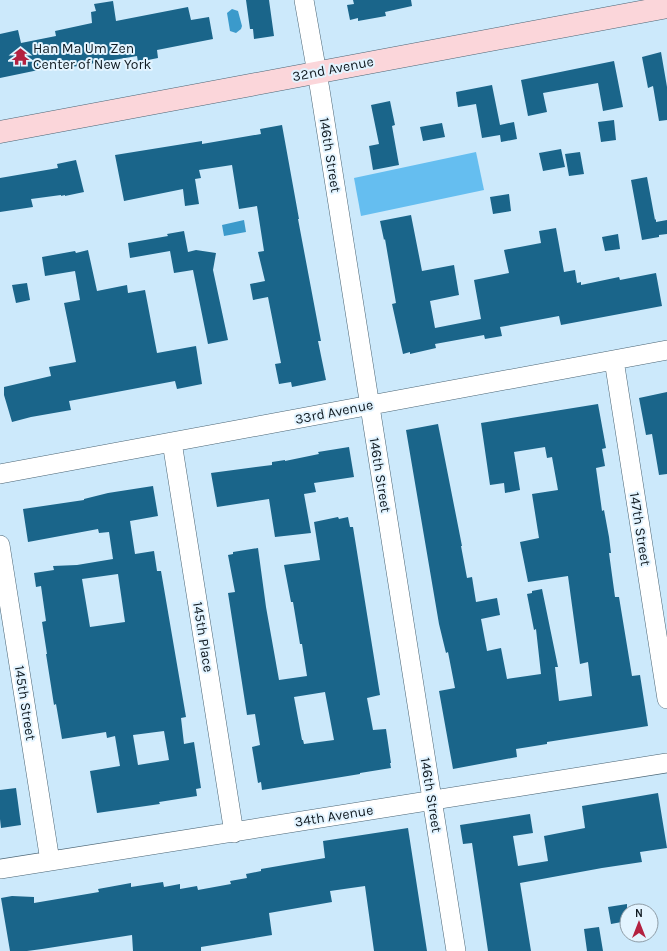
<svg xmlns="http://www.w3.org/2000/svg" width="667" height="951" font-family="Karla,sans-serif">
  <rect width="100%" height="100%" fill="#cce9fb"/>
  <!-- green -->
  <path fill="#65bef0" d="M476 152 484 190 361 216 354 178Z"/>
  <!-- water -->
  <path fill="#3b9acb" d="M232 9 238 11 242 26 241 29 236 33 230 31 227 13Z
    M244 220 246 232 224 236 222 225Z"/>
  <!-- building -->
  <path fill="#1a658a" fill-rule="evenodd" d="M246 0H269L274 36 254 39 253 29H250Z
    M353 0H411L412 6 385 12 386 16 358 21V18L350 20 347 5 354 4Z
    M113 1 116 21 188 7 191 20 209 17 213 39 157 50 158 58 138 62 137 56 54 70 53 67 0 78V34L18 30 21 43 56 36 55 31 92 23 91 12 96 11 94 4Z
    M661 52 667 87V120L659 121 653 86 648 88 642 57Z
    M614 61 623 107 603 111 598 83 543 93 547 112 528 116 521 80Z
    M492 85 500 125 514 122 517 139 501 142 500 135 482 138 476 104 458 107 456 92Z
    M390 101 395 125 392 126 399 165 373 170 369 146 379 144 371 105Z
    M614 120 616 140 601 142 598 122Z
    M442 123 445 137 423 141 420 127Z
    M282 125 299 219H298L321 341H318L326 380 292 387 291 382 279 384 275 364 281 363 268 297 253 300 250 284 265 281 258 252 264 251 257 206 239 209 232 165 199 170 201 178 195 179 199 204 185 206 183 189 124 201 115 155 202 141V144L261 134 260 129Z
    M561 149 565 167 543 171 539 153Z
    M580 152 584 174 569 176 565 154Z
    M76 160 84 192 65 196V195L61 196V195L31 199 33 207 0 212V178L58 168 57 164Z
    M647 177 655 220 656 219V222L667 220V234L659 235V237L642 240 631 180Z
    M509 194 511 211 493 214 490 197Z
    M411 215 422 271 454 265 459 295 430 301 435 328 481 319 474 280 509 273 504 250 541 243 539 231 556 228 564 272 575 270 577 283 581 282V285L619 277 620 280 656 273 662 306 561 325 559 316 500 327 502 336 485 339 484 335 435 344 436 348 410 354V352L403 354 392 304 396 303 385 239 384 240 380 221Z
    M184 231 188 252 196 250 216 253 213 270 228 340 208 344 193 270 174 273 170 251 130 258 128 243 168 236 167 234Z
    M618 234 620 249 605 251 602 237Z
    M88 250 97 291 127 285 128 293 145 290 157 353 196 346 202 384 177 389 175 381 69 401 71 410 31 417 12 422 4 395V387L51 376 49 367 76 362 64 303 80 300 75 271 45 276 42 257 75 251 76 253Z
    M27 283 30 300 16 303 12 285Z
    M667 392V474L659 475 652 434 646 435 639 398Z
    M598 404 606 448 602 449 605 466 596 468 602 511 604 510 609 537 611 553H609L615 597H619L632 676 640 675 648 726 547 742V744L516 749 517 757 453 769 439 691 455 688 448 652 446 653 439 624 406 430 438 424 462 546H461L467 578 472 577 476 602 497 598 500 615 481 619 487 651 501 648 507 679 541 674 536 629 534 630 527 594 532 593V591L542 589 558 667H555L559 701 592 696 588 662 580 664 568 576 528 582 520 542 539 538 532 494 558 490 552 457 547 458 545 447 514 452 520 490 505 493 504 483 490 485 481 423Z
    M349 447 354 477 314 483 316 492 304 494 311 533 275 537 269 499 217 507 211 473 272 465V462L285 460V461L319 454 318 452Z
    M153 486 158 516 130 521 135 554 154 551 157 571H161L186 717 181 718 184 744 194 742 201 788 196 789 197 796 159 802 160 804 97 813 90 771 120 766 115 736 107 738 106 732 62 739 56 704 54 705 46 654H47L42 622 46 621 41 586 36 587 34 573 54 570 53 566 77 565 113 559 109 532 99 533 98 529 28 542 23 509 84 500V499L108 493ZM118 574 125 622 90 627 82 579ZM164 731 169 760 138 765 133 735Z
    M338 517 339 519 348 517 350 527H353L380 695 367 698 373 730 386 729 391 763H390L391 768 360 773V774L262 790 261 782 258 783 252 747 260 745 255 714 247 715 228 593 235 592 228 555 233 554V552L258 548 266 607 279 680 307 676 302 644H300L293 602H291L284 565 320 560 314 522ZM325 692 334 740 304 744 303 740H302L294 697Z
    M16 788 21 825 1 828 0 819V790Z
    M658 793 667 848 640 852 642 862 602 868 520 883 531 951H488L472 843 463 844 460 825 530 814 533 833 513 836 518 866 548 861 544 836 585 828 582 806Z
    M408 828 427 951H374L365 886 330 891 332 902 269 913 272 935 201 947V951H133L132 935 42 949 27 951H10L1 898 12 896 34 897V903L99 892 98 889 131 883V887L163 882 164 887 180 884V889L197 886 198 890 231 884 230 881 247 878 246 874 261 871V869L325 858 323 841Z
    M627 904V921L611 924 608 907Z
    M599 927 603 951H587L584 929Z"/>
  <g fill="none" stroke-linecap="round" stroke-linejoin="round">
    <defs>
      <path id="street" d="M304 0 320 90 456 951
        M614 360 667 699
        M172 442 234 833
        M0 474 667 350
        M0 545 50 861
        M0 869 667 763"/>
      <path id="secondary" d="M0 132 667 7"/>
    </defs>
    <!-- street casing -->
    <use href="#street" stroke="#4a6474" stroke-width="20"/>
    <!-- secondary casing -->
    <use href="#secondary" stroke="#4a6474" stroke-width="23"/>
    <!-- street -->
    <use href="#street" stroke="#fff" stroke-width="19"/>
    <!-- secondary -->
    <use href="#secondary" stroke="#fbd6da" stroke-width="22"/>
  </g>
  <!-- icons -->
  <defs>
    <symbol id="temple-bare" viewBox="-9 -9 18 18"><path d="M0-6L5-2H3V0L6.5 2.5H4V6H1.5V3h-3V6H-4V2.5H-6.5L-3 0V-2H-5Z" fill="#b32140" stroke="#e3f4ff" stroke-width="2.5" paint-order="stroke"/></symbol>
  </defs>
  <g fill-rule="evenodd">
    <use href="#temple-bare" x="8" y="44" width="25" height="25"/>
  </g>
  <g text-anchor="middle" dominant-baseline="central" stroke-width="4" stroke-linejoin="round" paint-order="stroke">
    <!-- poi labels -->
    <g font-size="14" fill="#111b22" stroke="#e3f4ff" text-anchor="start">
      <text x="33" y="48">Han Ma Um Zen<tspan x="33" dy="16">Center of New York</tspan></text>
    </g>
    <!-- street labels -->
    <g font-size="14" fill="#111b22" stroke="#e3f4ff">
      <text transform="translate(333 69) rotate(-11)">32nd Avenue</text>
      <text transform="translate(330 155) rotate(81)">146th Street</text>
      <text transform="translate(334 412) rotate(-11)">33rd Avenue</text>
      <text transform="translate(380 475) rotate(81)">146th Street</text>
      <text transform="translate(640 529) rotate(81)">147th Street</text>
      <text transform="translate(203 637) rotate(81)">145th Place</text>
      <text transform="translate(25 703) rotate(81)">145th Street</text>
      <text transform="translate(431 795) rotate(81)">146th Street</text>
      <text transform="translate(334 816) rotate(-9)">34th Avenue</text>
    </g>
  </g>
  <!-- north arrow -->
  <g transform="translate(639 923)"><circle r="19" fill="#e3f4ff" stroke="#8f9da7"/>
  <path d="M0-3L7 15L0 10L-7 15Z" fill="#b32140"/>
  <text y="-6" font-size="11" font-weight="bold" text-anchor="middle" fill="#111b22">N</text>
  </g>
</svg>
